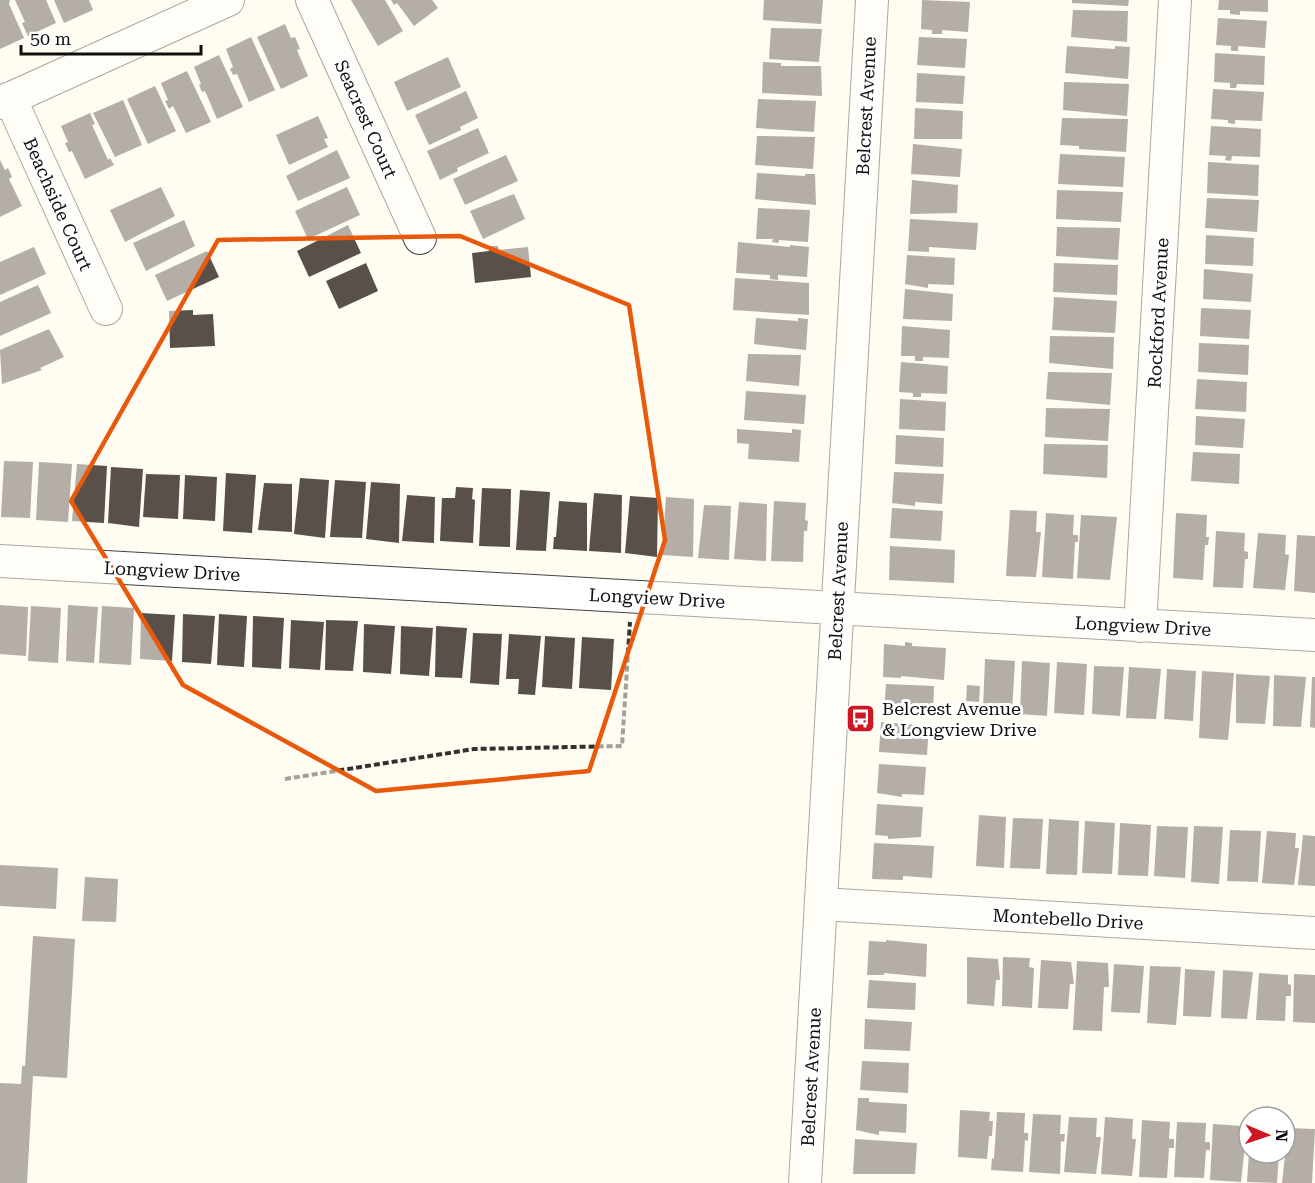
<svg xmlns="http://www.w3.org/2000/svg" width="1315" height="1183" font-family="'Roboto Serif',serif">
  <rect width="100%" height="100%" fill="#fffcf2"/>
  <!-- building -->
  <path fill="#59504a" d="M0 0H10L9 4 24 38 0 49Z
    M15 0H46L56 23 28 36 22 23 25 22Z
    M54 0H89L93 10 64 23Z
    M351 0H385L403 31 378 46Z
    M391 0H432L438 8 414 26 397 3 394 5Z
    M764 0H823L821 24 763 20Z
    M922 0 970 2 968 32 942 30V34H932V30L921 29Z
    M1072 0H1129L1128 6 1072 3Z
    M1219 0H1268V12L1240 11V15L1230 14V10H1218Z
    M1073 10 1128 11 1127 42 1071 37Z
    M1218 18 1267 21 1265 48 1238 46V51H1231V46L1216 45Z
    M285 24 291 38 295 37 300 49 297 50 308 76 281 89 257 37Z
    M771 28 822 29 819 62 769 59Z
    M251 37 275 90 249 102 237 74 233 75 230 69 233 67 226 49Z
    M919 37 967 39 965 68 917 65Z
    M1067 46 1115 49V46L1130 47 1128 79 1065 73Z
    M1215 53 1265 56 1264 85 1237 84 1236 88H1230V83L1214 82Z
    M219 55 243 107 217 119 205 91 202 92 199 85 201 84 194 67Z
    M448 57 461 87 407 111 394 82Z
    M763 62 781 63V66H821L822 96 762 93Z
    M187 71 211 122 186 133 173 106 169 109 165 101 168 100 161 83Z
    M917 73 965 76 963 104 916 102Z
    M1064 82 1129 84 1127 116 1063 110Z
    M155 86 176 131 148 144 127 99Z
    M1213 89 1264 92 1262 121 1235 120V124L1228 123V120L1211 119Z
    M466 91 478 118 460 127 461 130 429 145 415 115Z
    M758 99 816 101 814 132 756 128Z
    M123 100 142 145 115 157 93 113Z
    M915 108 963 111 962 139H914Z
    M90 113 95 124 92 125 108 160 110 158 114 165 85 179 72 151 69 152 65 143 68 142 61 126Z
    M318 116 328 138 324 139 328 147 289 165 276 135Z
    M1062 118 1128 119 1126 152 1079 149V146L1060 145Z
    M1211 126 1261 129 1260 157 1232 156 1231 161 1225 160 1226 156 1209 155Z
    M478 128 489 153 457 168 458 171 440 180 427 151Z
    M757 136 815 137 813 169 755 165Z
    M913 144 962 149 960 177 911 174Z
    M337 150 350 178 298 201 286 176Z
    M1060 154 1125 157 1123 187 1058 184Z
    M506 155 518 181 465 205 453 179Z
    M0 160 5 170 8 168 12 177 9 179 22 206 0 217Z
    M1208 162 1259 165 1258 196 1207 193Z
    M757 173 805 176V174H815L816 205 755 199Z
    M912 180 958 185 957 213 910 214Z
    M161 187 175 216 125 242 110 210Z
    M347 187 360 215 308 239 295 211Z
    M1057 190 1123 192 1121 222 1056 219Z
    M514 194 525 219 483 239 470 211Z
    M1207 198 1259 200 1257 232 1205 228Z
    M758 208 810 210 808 242 779 240 778 243 772 242 773 239H756Z
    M910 219 978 223 976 250 929 247V252L908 251Z
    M184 220 195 246 146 271 133 243Z
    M348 225 361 253 309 277 297 251Z
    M1057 227 1120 228 1118 260 1056 256Z
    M1206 235 1254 238 1253 266 1205 264Z
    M738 242 790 247V245L809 247 807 277 778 275V280L770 279V275L736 273Z
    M489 246H498L499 250 528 247 531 277 475 283 472 253 489 251Z
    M34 247 46 274 0 295V262Z
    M207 251 219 277 167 301 155 275Z
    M907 255 955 258 954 285 928 284V288L905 284Z
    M366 263 378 291 339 309 326 281Z
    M1054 263 1118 265 1117 295 1053 292Z
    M1204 269 1253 274 1251 302 1203 299Z
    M735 278 809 283V315L733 310Z
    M38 285 51 313 0 336V302Z
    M905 289 953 294 952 321 903 319Z
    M1054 297 1117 301 1115 333 1052 330Z
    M1201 308 1251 310 1249 339 1200 336Z
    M193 310V315L213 314 215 346 170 348 169 311Z
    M756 318 798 321V318L808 319 806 350 754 344Z
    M902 326 950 330 949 358 923 357V361H915V356H901Z
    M49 329 64 357 40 368 42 370 2 384 0 350Z
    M1050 336 1114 337 1113 369 1049 363Z
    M1199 343 1249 345 1248 375 1198 372Z
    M748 354 801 355 799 386 746 381Z
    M901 362 948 366 947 394 921 393V397H913V393L899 392Z
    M1048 372 1112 373 1110 405 1046 399Z
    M1197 379 1247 382 1246 412 1195 409Z
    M746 391 806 395 804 424 744 420Z
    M900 399 946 402 945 431 899 429Z
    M1046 408 1110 409 1108 441 1045 437Z
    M1196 416 1245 419 1243 448 1195 445Z
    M737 429 792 433V429L801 430 799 462 748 459 749 444 737 443Z
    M896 435 944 438 943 467 895 464Z
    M1044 444 1108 445 1107 478 1043 474Z
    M1193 452 1240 454 1239 484 1191 481Z
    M4 461 33 462 30 518 1 517Z
    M39 462 72 464 68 522 36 520Z
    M77 464 107 466 104 523 72 521Z
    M111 467 143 469 139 527 108 523Z
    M894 472 944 474 942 504 915 502V506L892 503Z
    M226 473 256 475 252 533 223 531Z
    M146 474 180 475 178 519 143 517Z
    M185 475 217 477 215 521 183 519Z
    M300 478 329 480 325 538 294 534Z
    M335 480 366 482 362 538 330 537Z
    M371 482 400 484 399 543 366 539Z
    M264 483 292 484V532L258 530Z
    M456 487 473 488 472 499 475 500 473 543 440 541 442 498H455Z
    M482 488 511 489 510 547 479 546Z
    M520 490 550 492 546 551 516 550Z
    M594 493 622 495 621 553 589 551Z
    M407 495 435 497 434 543 402 541Z
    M630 496 658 498 657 557 625 553Z
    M666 497 694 499 693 557 662 555Z
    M559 501 587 503V551L553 549 554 537H556Z
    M774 501 806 503 805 520 808 521 807 531H804L803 562 771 561Z
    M739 502 767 504 766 561 734 559Z
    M704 505 731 506 729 560 698 558Z
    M892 508 943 511 941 541 890 538Z
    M1010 510 1037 511 1036 532H1041L1036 577 1006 576Z
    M1046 513 1074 515 1073 535H1078V542H1075L1073 579 1042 577Z
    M1176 513 1207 515 1206 537H1209L1208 545H1205L1203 580 1173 578Z
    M1081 515 1117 517 1110 580 1077 578Z
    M1216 531 1245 533 1244 551 1248 552V559H1245L1243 588 1213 587Z
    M1258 533 1286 535 1285 554 1289 555 1285 590 1253 588Z
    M1297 535 1315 536V593L1294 591Z
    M890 546 955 550 954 583 889 580Z
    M0 605 28 607 26 656 0 654Z
    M68 605 98 607 94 663 66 661Z
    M31 606 61 608 58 663 28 661Z
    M102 606 134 608 131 665 99 663Z
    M141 613 175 615 172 661 140 659Z
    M183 614 215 616 211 664 182 662Z
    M219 614 247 616 244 667 217 665Z
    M253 616 284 618 281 669 252 667Z
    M291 620 324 622 320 670 289 668Z
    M326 620 358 621 353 671 325 670Z
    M364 624 395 626 391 674 363 672Z
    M401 626 433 628 429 676 400 674Z
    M436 626 467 628 462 678 435 677Z
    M473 633 502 634 499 685 470 683Z
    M509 634 541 636 535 695 518 694 519 679H506Z
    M545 636 575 638 572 689 542 687Z
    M582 637 614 639 611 690 579 688Z
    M905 642 912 643V646L946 648 944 680 901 676V678L883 677 884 644 905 646Z
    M985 659 1015 661 1012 711 983 710Z
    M1022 661 1050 663 1047 716 1020 714Z
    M1057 662 1087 664 1084 715 1054 713Z
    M1094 666 1124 667 1120 716 1092 714Z
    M1129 667 1161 669 1156 719 1126 718Z
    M1167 669 1196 671 1193 721 1164 719Z
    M1202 671 1234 673 1228 740 1199 738Z
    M1236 674 1270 676 1265 724 1236 723Z
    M1274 675 1306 677 1301 727 1273 726Z
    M1312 677H1315V728L1310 727Z
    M886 684 934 686 933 714 910 713 909 715 884 711Z
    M967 685 980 686 979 702 966 701Z
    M881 722 929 726 927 755 879 752Z
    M879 764 926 767 924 795 902 794V797L877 793Z
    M877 804 923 807 921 837 888 839V836L875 835Z
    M979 815 1006 817 1004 868 976 866Z
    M1013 818 1043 819 1040 869 1010 868Z
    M1049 819 1079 821 1077 875 1046 874Z
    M1085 821 1115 823 1112 874 1082 873Z
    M1120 823 1151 825 1148 876 1118 875Z
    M1157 826 1188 827 1185 878 1154 876Z
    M1194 826 1223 827 1219 884 1191 882Z
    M1230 830 1261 831 1258 882 1227 881Z
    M1267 831 1296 833 1295 848H1299L1294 885 1262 883Z
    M1303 835 1315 836V886L1298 885Z
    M874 843 934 846 932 878 903 876V880L872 879Z
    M0 865 58 868 56 909 0 906Z
    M85 877 118 879 116 922 82 921Z
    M33 936 75 939 67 1078 33 1076 27 1183H0V1083L21 1084 22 1066H25Z
    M886 940 927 944 926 977 884 973V975H867L869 941 886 942Z
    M967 957 998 959 1000 980H996L994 1006 967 1004Z
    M1003 957 1030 958 1029 967 1034 968 1032 1008 1002 1006Z
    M1041 960 1071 962 1074 984H1070L1068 1009 1038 1008Z
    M1077 961 1108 963 1109 987H1104L1102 1031 1073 1030Z
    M1114 964 1144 966 1140 1013 1111 1012Z
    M1150 966 1181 967 1176 1025 1147 1023Z
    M1185 969 1215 971 1211 1017 1183 1016Z
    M1223 970 1253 972 1247 1019 1221 1018Z
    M1259 973 1288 975V984L1291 985V996H1286L1285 1021 1256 1020Z
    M1294 974 1315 975V1023L1293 1022Z
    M869 980 916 983 915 1010 867 1008Z
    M865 1019 912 1022 910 1051 864 1049Z
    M862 1061 909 1063 908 1093 860 1090Z
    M858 1098H869V1102L907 1104 906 1133 879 1131V1135L856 1130Z
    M960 1110 990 1112 989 1121H993L992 1136H989L987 1159 958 1157Z
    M997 1112 1025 1113 1024 1133H1028V1141L1025 1140 1023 1172 991 1170 992 1158 994 1159Z
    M1033 1114 1061 1115 1060 1134H1065L1064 1142 1061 1141 1060 1174 1029 1172Z
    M1069 1117 1097 1118 1096 1137H1101L1096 1174 1064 1172Z
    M1105 1117 1133 1119 1132 1139H1136L1132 1176 1101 1174Z
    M1142 1120 1170 1122 1169 1139H1174V1148H1169L1167 1178 1139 1177Z
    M1177 1122 1206 1123 1205 1142H1210V1150H1206L1204 1178 1174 1177Z
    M1213 1124 1242 1126 1241 1144 1245 1145 1241 1182 1210 1180Z
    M1288 1128 1315 1129 1312 1183H1282Z
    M855 1139 917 1143 915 1174H853Z
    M1249 1153H1279L1277 1183 1247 1182Z"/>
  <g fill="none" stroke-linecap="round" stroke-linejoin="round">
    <defs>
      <path id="minor" d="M312 0 420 238
        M10 98 106 309
        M0 103 228 0
        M0 561 1315 635
        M1140 626 1175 0
        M821 904 1315 933
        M805 1183 872 0"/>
    </defs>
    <!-- minor casing -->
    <use href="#minor" stroke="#424242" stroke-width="34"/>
    <!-- path -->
    <path stroke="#313131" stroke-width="4" stroke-dasharray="6 3" stroke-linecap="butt" d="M285 779 474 749 622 746 630 622"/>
    <!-- minor -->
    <use href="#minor" stroke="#fff" stroke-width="32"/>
  </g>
  <!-- marked area -->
  <path d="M0 0H1315V1183H0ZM460 236 629 305 665 540 589 771 376 791 183 685 71 501 218 240Z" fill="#fffcf2" fill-opacity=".55" fill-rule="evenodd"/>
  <path fill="none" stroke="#e8590c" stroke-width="4.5" stroke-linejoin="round" d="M460 236 629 305 665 540 589 771 376 791 183 685 71 501 218 240Z"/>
  <!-- icons -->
  <defs>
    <symbol id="bus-square" viewBox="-11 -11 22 22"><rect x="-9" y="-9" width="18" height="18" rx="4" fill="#cf1723" stroke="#fff"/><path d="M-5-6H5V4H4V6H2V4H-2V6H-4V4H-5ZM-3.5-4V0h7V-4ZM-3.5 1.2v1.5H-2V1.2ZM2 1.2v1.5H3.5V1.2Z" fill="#fff"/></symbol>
  </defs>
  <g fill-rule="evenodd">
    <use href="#bus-square" x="844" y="702" width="33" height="33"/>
  </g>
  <g text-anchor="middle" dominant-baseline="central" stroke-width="6" stroke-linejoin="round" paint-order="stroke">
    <!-- street labels -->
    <g font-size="18" fill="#0f0f0f" stroke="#fff">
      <text transform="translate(866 106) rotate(-87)">Belcrest Avenue</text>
      <text transform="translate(366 119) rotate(66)">Seacrest Court</text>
      <text transform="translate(58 204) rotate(66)">Beachside Court</text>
      <text transform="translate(1158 313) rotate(-87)">Rockford Avenue</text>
      <text transform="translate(172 571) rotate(3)">Longview Drive</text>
      <text transform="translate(838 591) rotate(-87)">Belcrest Avenue</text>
      <text transform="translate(657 598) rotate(3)">Longview Drive</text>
      <text transform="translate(1143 626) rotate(3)">Longview Drive</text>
      <text transform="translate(1068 919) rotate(3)">Montebello Drive</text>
      <text transform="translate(811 1077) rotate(-87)">Belcrest Avenue</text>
    </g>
    <!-- poi labels -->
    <g font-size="18" fill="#0f0f0f" stroke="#fff" text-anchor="start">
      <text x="882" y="708">Belcrest Avenue<tspan x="882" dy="21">&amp; Longview Drive</tspan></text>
    </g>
  </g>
  <!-- north arrow -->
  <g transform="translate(1267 1135) rotate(92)"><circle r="28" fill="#ffffff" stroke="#9f9f9f" stroke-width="1.5"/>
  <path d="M0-4.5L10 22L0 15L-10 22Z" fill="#cf1723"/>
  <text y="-9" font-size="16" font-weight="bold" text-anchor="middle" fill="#0f0f0f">N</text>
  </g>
  <!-- scale -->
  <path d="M21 45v9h180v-9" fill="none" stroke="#0f0f0f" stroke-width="3"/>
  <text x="30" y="45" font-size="18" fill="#0f0f0f" stroke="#ffffff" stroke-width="4.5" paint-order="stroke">50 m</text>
</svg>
